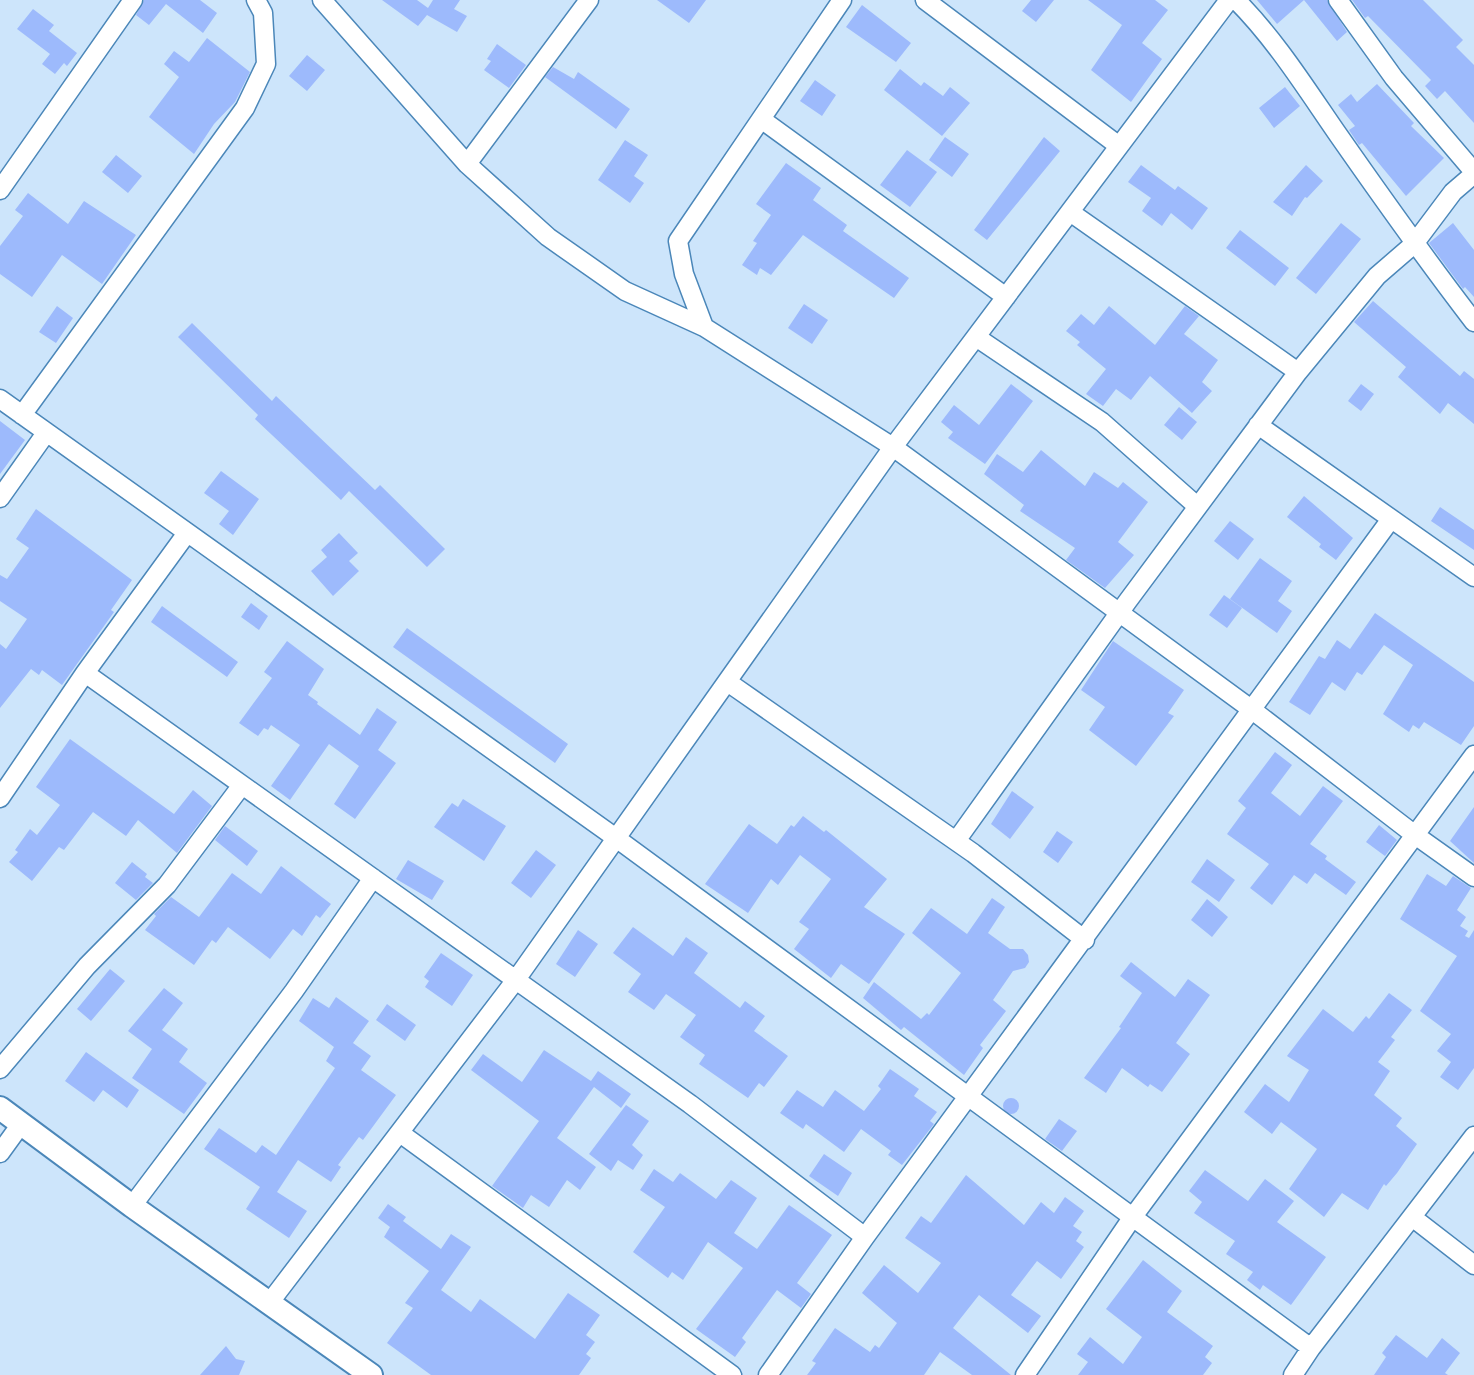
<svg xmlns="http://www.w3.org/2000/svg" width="1474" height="1375" font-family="'DM Sans',sans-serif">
  <rect width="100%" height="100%" fill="#cde5fb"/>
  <!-- building -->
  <path fill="#9dbafc" d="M144 0H200L217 13 203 33 166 4 149 25 136 15Z
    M382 0H417L428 8 433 0H460L454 9 467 16 457 32 427 15 418 26Z
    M657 0H706L689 23Z
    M1031 0H1054L1036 22 1022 11Z
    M1088 0H1155L1168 10 1142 43 1162 59 1131 102 1091 70 1122 25Z
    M1257 0H1327L1347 32 1337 41 1304 0 1277 24Z
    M1352 0H1423L1463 40 1456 47 1474 65V123L1445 91 1437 99 1425 86 1431 80 1368 16 1365 18Z
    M862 5 911 43 896 62 846 27Z
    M33 9 54 25 49 31 77 53 67 66 64 63 55 74 42 64 50 54 17 29Z
    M207 38 250 72 235 102 214 124 194 154 149 117 179 77 164 64 174 51 189 62Z
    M497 44 526 65 509 88 484 70 491 61 487 59Z
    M307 55 325 70 307 91 289 76Z
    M553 67 574 79 578 72 630 109 616 129 545 77Z
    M900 69 921 86 924 82 943 96 950 87 970 103 942 136 884 90Z
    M815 80 836 95 822 116 800 101Z
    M1377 84 1414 123 1411 126 1444 158 1406 196 1362 143 1359 145 1349 130 1355 126 1338 105 1351 94 1357 102Z
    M1285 87 1300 106 1274 128 1259 108Z
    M945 137 969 154 952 177 929 160Z
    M1044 137 1060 151 987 240 974 230Z
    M625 140 648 155 634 176 644 183 630 203 598 180Z
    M907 150 937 172 910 207 880 185Z
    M116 155 142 176 128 193 102 172Z
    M786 163 821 188 813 200 847 225 843 231 909 278 894 298 803 235 771 275 760 268 757 275 742 265 757 243 753 241 771 215 756 204Z
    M1141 165 1175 190 1178 186 1208 208 1192 230 1171 213 1162 226 1142 211 1151 198 1128 182Z
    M1306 165 1323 181 1307 198 1305 197 1292 216 1273 202Z
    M28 193 68 224 84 201 136 235 102 284 62 255 32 297 0 274V246L23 216 15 210Z
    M1341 223 1361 239 1316 294 1296 278Z
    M1453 223 1474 250V297L1465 287 1463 289 1429 243Z
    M1240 230 1289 268 1275 286 1226 248Z
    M1373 301 1460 376 1464 371 1474 379V424L1448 403 1440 414 1398 377 1406 367 1354 322Z
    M804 304 828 320 812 344 788 328Z
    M57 306 73 318 56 343 39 332Z
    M1109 306 1155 345 1185 306 1199 316 1184 334 1218 360 1202 382 1212 391 1192 413 1150 376 1131 400 1116 389 1103 406 1086 394 1106 369 1077 345 1080 342 1066 331 1081 314 1094 325Z
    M192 323 272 401 276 396 375 490 380 485 445 549 427 567 349 491 341 500 255 419 258 415 178 337Z
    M1011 384 1033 401 985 464 948 438 953 432 941 422 954 405 979 425Z
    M1361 384 1374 394 1361 411 1348 401Z
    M1179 407 1197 422 1182 440 1164 425Z
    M0 421 25 440 0 474Z
    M1041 450 1085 486 1094 472 1118 488 1123 482 1148 502 1118 542 1134 555 1105 588 1066 560 1075 548 1020 511 1024 505 984 474 997 454 1023 472Z
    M221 471 259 499 233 535 219 524 229 511 204 493Z
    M1304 496 1353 538 1336 560 1319 547 1321 544 1287 517Z
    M1440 507 1474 530V550L1431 521Z
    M36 509 132 580 111 610 114 612 62 685 42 670 39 675 31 669 0 708V644L6 649 27 619 0 601V575L7 579 29 548 16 539Z
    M1230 521 1254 539 1238 560 1214 541Z
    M339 533 358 553 349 561 359 571 333 596 311 571 327 557 321 550Z
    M1260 558 1292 581 1278 601 1292 611 1277 633 1230 599Z
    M1224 595 1242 608 1227 628 1209 615Z
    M251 603 268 616 259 630 241 617Z
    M162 606 238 662 227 677 151 622Z
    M1375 613 1474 682V726L1461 745 1424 722 1419 729 1413 725 1409 732 1383 714 1413 665 1384 645 1362 675 1357 672 1345 691 1332 682 1310 715 1289 702 1319 656 1325 659 1337 640 1350 649Z
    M407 628 568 744 555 763 393 647Z
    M287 641 324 669 308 695 318 702 317 704 360 735 377 708 397 722 378 750 396 763 355 819 334 804 359 766 329 744 290 800 271 786 300 745 271 725 268 730 264 728 258 736 239 723 272 678 264 672Z
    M1113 641 1184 690 1168 713 1174 716 1136 766 1089 730 1105 707 1081 690Z
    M70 739 174 814 193 790 212 806 177 853 138 820 126 836 93 812 64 850 59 847 32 881 9 862 18 852 15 850 30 829 37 835 60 805 36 787Z
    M1275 752 1292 765 1271 793 1300 816 1323 786 1343 801 1310 844 1327 856 1325 859 1356 882 1346 895 1315 873 1307 884 1294 875 1272 905 1250 888 1269 864 1227 834 1246 808 1238 801Z
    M1012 791 1034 807 1010 839 991 824Z
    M463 799 506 826 484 861 434 827 452 803 458 807Z
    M1474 807V863L1450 841Z
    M803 816 824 832 826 830 887 879 864 907 905 934 869 984 841 964 831 978 794 949 809 929 799 922 831 879 800 855 778 885 771 879 748 913 705 884 749 824 777 844 791 825 794 827Z
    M1379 825 1397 840 1385 856 1366 842Z
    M225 826 258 851 247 866 215 840Z
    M1057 831 1073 842 1058 863 1043 852Z
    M536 850 556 865 531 898 511 883Z
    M1207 859 1235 880 1219 902 1191 882Z
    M408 860 444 881 432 900 396 879Z
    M132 862 147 874 145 877 153 883 136 900 115 883Z
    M281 866 331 904 320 918 316 915 302 936 293 929 270 959 228 927 216 943 212 940 194 965 145 930 156 916 154 914 171 897 199 917 232 873 261 894Z
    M1427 874 1446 886 1453 876 1471 888 1457 910 1466 917 1460 926 1468 931 1465 936 1469 938 1474 930V1068L1458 1090 1440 1077 1451 1062 1437 1051 1451 1034 1420 1011 1457 956 1400 919Z
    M992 898 1005 907 988 933 1010 949H1023L1028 955 1029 962 1025 968 1013 971 993 1000 1006 1011 980 1045 983 1048 964 1075 904 1027 901 1030 863 998 874 982 921 1019 927 1013 929 1015 961 973 912 933 931 908 967 934Z
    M1207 899 1228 917 1212 937 1191 920Z
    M633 927 673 956 686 937 708 953 694 973 740 1008 745 1001 765 1016 754 1031 788 1056 764 1087 759 1083 748 1098 699 1064 705 1055 680 1037 696 1015 666 994 654 1010 628 992 641 974 613 953Z
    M578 930 598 944 575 977 556 964Z
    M441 953 473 975 452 1006 425 987 429 981 424 977Z
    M1131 962 1175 997 1188 979 1210 995 1176 1043 1190 1054 1162 1092 1150 1084 1148 1087 1122 1068 1106 1093 1084 1078 1121 1028 1119 1027 1142 993 1120 976Z
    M110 969 125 981 91 1021 77 1009Z
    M164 988 183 1003 162 1030 188 1049 179 1062 207 1083 184 1114 132 1078 152 1049 128 1031Z
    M1389 993 1412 1010 1391 1037 1395 1040 1378 1062 1390 1071 1374 1095 1402 1118 1396 1126 1417 1144 1397 1173 1386 1186 1384 1184 1368 1210 1342 1193 1324 1217 1289 1189 1317 1149 1281 1122 1272 1134 1244 1112 1265 1084 1289 1102 1309 1070 1287 1056 1323 1009 1353 1032 1366 1016 1369 1019Z
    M336 997 369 1021 353 1043 371 1056 361 1070 396 1095 363 1140 359 1137 338 1165 341 1167 331 1182 298 1160 277 1192 307 1211 289 1238 246 1209 260 1187 204 1149 219 1128 256 1153 262 1145 276 1155 335 1068 326 1061 334 1047 299 1021 313 998 329 1008Z
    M387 1004 416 1025 405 1041 376 1020Z
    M544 1050 591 1081 598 1071 631 1094 621 1108 594 1087 557 1138 596 1167 580 1190 567 1180 549 1207 531 1195 523 1208 492 1186 539 1121 471 1070 483 1054 522 1082Z
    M86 1052 139 1090 127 1108 103 1090 94 1102 65 1081Z
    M890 1069 919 1089 914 1096 937 1112 930 1121 934 1124 902 1165 888 1155 891 1151 861 1129 844 1152 806 1124 803 1129 780 1113 797 1090 823 1107 835 1090 864 1111 881 1089 878 1086Z
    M1003 1106a8 8 0 1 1 16 0a8 8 0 1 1-16 0Z
    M626 1105 649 1121 632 1145 643 1155 633 1170 618 1160 611 1171 589 1154Z
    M1059 1119 1077 1131 1062 1151 1045 1139Z
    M824 1154 852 1173 838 1196 809 1176Z
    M654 1169 673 1182 680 1173 716 1199 731 1180 757 1198 734 1233 757 1249 789 1205 832 1235 797 1283 811 1294 801 1308 777 1290 742 1338 746 1342 735 1357 696 1329 743 1268 708 1242 683 1280 672 1272 668 1278 633 1252 665 1207 640 1190Z
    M1205 1170 1248 1201 1265 1179 1294 1201 1277 1222 1326 1257 1291 1305 1263 1285 1260 1290 1247 1280 1253 1272 1226 1254 1235 1241 1194 1213 1202 1202 1189 1191Z
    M966 1175 1024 1225 1041 1202 1054 1213 1065 1197 1084 1211 1073 1226 1082 1232 1076 1241 1084 1247 1061 1279 1037 1261 1011 1295 1041 1316 1028 1333 979 1295 953 1328 1011 1375H972L940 1352 924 1375H807L816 1363 812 1361 835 1328 870 1352 875 1345 879 1348 897 1323 862 1293 884 1265 918 1293 941 1263 905 1238 921 1216 931 1223Z
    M388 1204 406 1217 403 1221 441 1249 451 1234 471 1247 441 1290 471 1312 480 1299 535 1339 568 1293 600 1315 586 1335 595 1342 586 1354 591 1358 579 1375H431L387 1343 413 1308 405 1303 429 1271 384 1237 390 1227 378 1218Z
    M1143 1260 1182 1291 1167 1312 1213 1346 1205 1357 1212 1363 1203 1375H1078L1088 1362 1077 1354 1090 1337 1123 1364 1142 1337 1106 1309Z
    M1396 1335 1427 1358 1442 1338 1460 1353 1445 1373 1448 1375H1374L1386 1357 1382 1353Z
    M226 1346 236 1359 245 1361 239 1375H200Z"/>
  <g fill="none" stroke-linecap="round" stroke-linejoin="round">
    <defs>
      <path id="minor" d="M322 0 467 164 548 237 625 291 704 327
        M842 0 678 241 684 274 704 327 893 447 1251 709 1415 835 1474 877
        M925 0 1119 146
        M1236 0C1276 40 1307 90 1339 136 1383 199 1427 261 1474 322
        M1338 0 1394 78 1474 172
        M761 119 1006 297
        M467 164 589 0
        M0 190 133 0
        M1070 212 1298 372
        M976 337 1102 422 1197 506
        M0 399 616 838 1311 1348
        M22 415 245 108 266 64 263 13 256 0
        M1258 425 1474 577
        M0 498 46 433
        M85 673 690 1104 865 1237
        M729 683 973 853 1085 940
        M0 798 85 673 187 533
        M956 841 1127 602 1298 372 1377 276 1414 244 1453 192 1474 174
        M0 1069 87 966 167 885 242 785
        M400 1133 732 1375
        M0 1153 21 1124
        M132 1206 294 991 373 878
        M1412 1217 1474 1265
        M270 1302 515 981 893 447 1229 0
        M768 1375 865 1237 1391 519
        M1025 1375 1132 1218 1474 755
        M1293 1375 1311 1348 1474 1136"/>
      <path id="tertiary" d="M0 1108 132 1206 371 1375"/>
    </defs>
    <!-- minor casing -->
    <use href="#minor" stroke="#4b87b9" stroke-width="21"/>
    <!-- tertiary casing -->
    <use href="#tertiary" stroke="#4b87b9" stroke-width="26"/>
    <!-- minor -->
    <use href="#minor" stroke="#fff" stroke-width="18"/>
    <!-- tertiary -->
    <use href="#tertiary" stroke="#fff" stroke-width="22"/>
  </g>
</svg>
